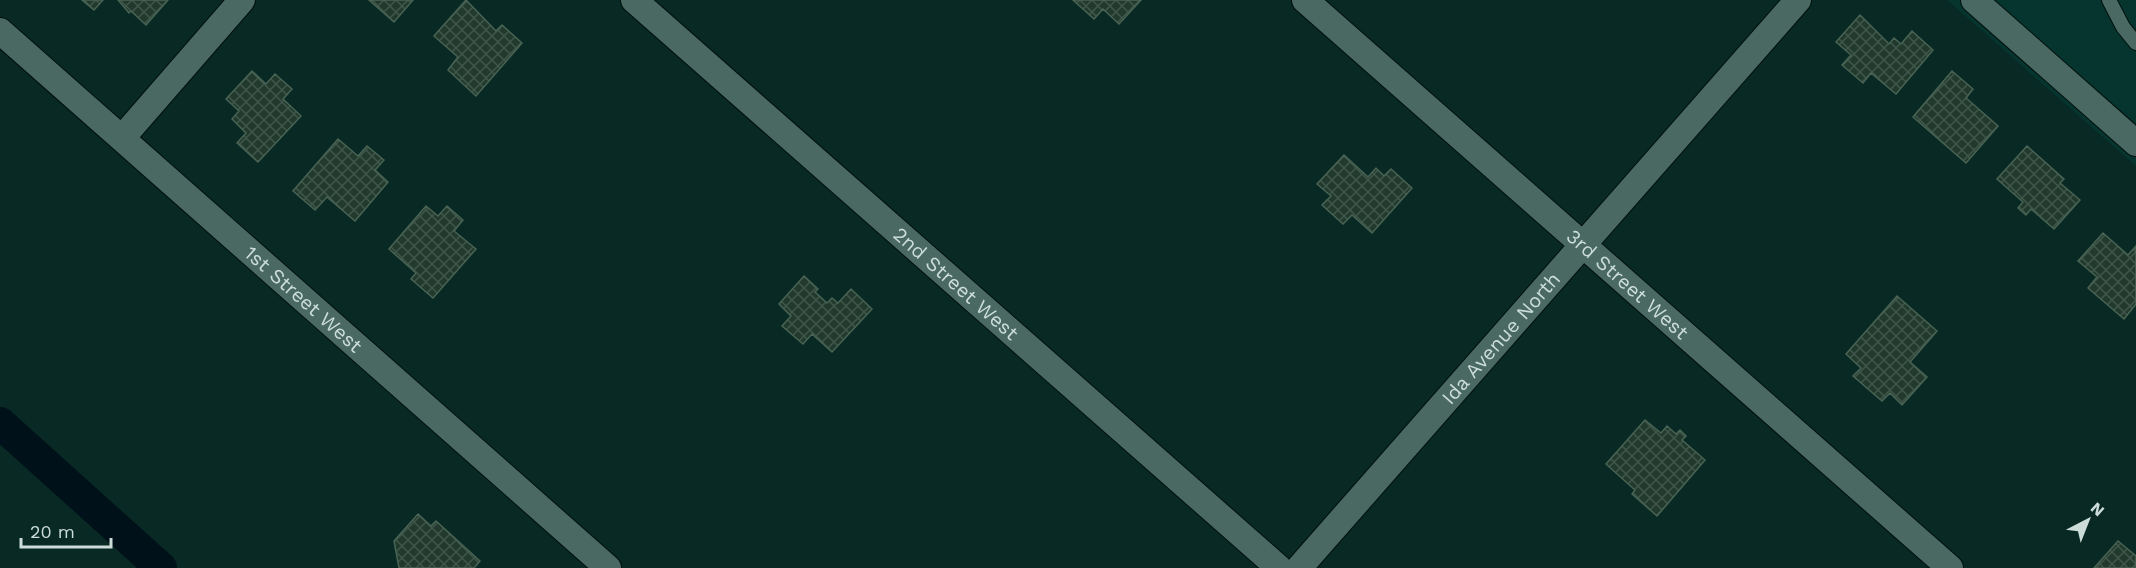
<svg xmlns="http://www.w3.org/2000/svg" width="2136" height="568" font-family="'Work Sans',sans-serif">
  <defs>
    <pattern id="building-cross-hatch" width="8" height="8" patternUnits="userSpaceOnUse" patternTransform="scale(1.5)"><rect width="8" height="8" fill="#213a2d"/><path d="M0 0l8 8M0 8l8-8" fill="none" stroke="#40564b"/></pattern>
  </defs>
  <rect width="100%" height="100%" fill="#082924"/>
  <!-- built -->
  <path fill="#06342e" d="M1947 0H2136V166Z"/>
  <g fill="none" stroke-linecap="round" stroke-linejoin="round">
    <!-- canal -->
    <path stroke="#001119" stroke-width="32" d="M0 423 161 568"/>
  </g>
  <!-- building -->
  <path fill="url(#building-cross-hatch)" stroke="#496354" stroke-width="1.5" d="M82 0H103L94 10Z
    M118 0H168L146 25 131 11 129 13Z
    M369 0H413L394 22Z
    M466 0 496 31 502 25 522 43 476 96 448 70 458 57 434 36Z
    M1073 0H1141L1119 24 1103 9 1094 19Z
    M1860 15 1889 44 1894 38 1901 44 1912 31 1933 50 1896 94 1871 73 1863 83 1842 65 1851 55 1836 42Z
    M252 71 266 84 275 74 292 89 283 99 301 116 258 162 237 143 246 133 232 119 239 111 226 99Z
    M1952 71 1973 89 1966 98 1998 126 1966 163 1913 117Z
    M338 139 358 156 367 146 384 160 375 170 388 182 355 221 327 197 315 210 293 191Z
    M2027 146 2064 179 2060 183 2080 200 2054 229 2031 209 2026 215 2018 208 2023 202 1997 179Z
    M1344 155 1368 177 1376 168 1384 176 1391 169 1412 188 1372 233 1352 215 1343 224 1322 205 1331 196 1317 184Z
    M426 206 438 216 447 206 463 220 454 231 476 249 433 298 411 279 416 273 389 249Z
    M2103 233 2128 255 2136 246V304L2124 319 2088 288 2097 277 2078 261Z
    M804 276 818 289 815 292 827 303 832 298 838 303 851 289 872 309 832 352 812 334 803 344 782 326 791 316 779 304Z
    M1897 296 1937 331 1910 362 1927 377 1902 405 1890 393 1882 401 1853 376 1861 368 1846 354Z
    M1645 420 1661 433 1667 426 1676 434 1680 430 1686 436 1682 440 1705 460 1657 516 1632 494 1635 490 1606 464Z
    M418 514 431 526 436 521 480 561 474 568H399L394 541Z
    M2118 541 2136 556V568H2094Z"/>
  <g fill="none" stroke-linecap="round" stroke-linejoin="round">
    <defs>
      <path id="service" d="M2109 0 2123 27 2136 43"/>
      <g id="minor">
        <path id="s1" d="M634 0 1279 568"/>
        <path id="s2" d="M1305 0 1950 568"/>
        <path d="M1974 0 2136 143"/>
        <path id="s3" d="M0 31 608 568"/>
        <path d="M122 138 242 0"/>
        <path id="s4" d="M1299 568 1798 0"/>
      </g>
    </defs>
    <!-- service casing -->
    <use href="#service" stroke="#00100d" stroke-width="16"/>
    <!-- minor casing -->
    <use href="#minor" stroke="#00100d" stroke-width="28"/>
    <!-- service -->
    <use href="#service" stroke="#496962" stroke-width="14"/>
    <!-- minor -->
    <use href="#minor" stroke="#496962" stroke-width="26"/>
  </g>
  <g text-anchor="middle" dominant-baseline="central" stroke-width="5" stroke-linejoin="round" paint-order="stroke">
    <!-- street labels -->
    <g font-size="20" fill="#ccddd9" stroke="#082924">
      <text stroke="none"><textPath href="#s1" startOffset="429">2nd Street West</textPath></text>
      <text stroke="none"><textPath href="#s2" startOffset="430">3rd Street West</textPath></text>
      <text stroke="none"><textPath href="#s3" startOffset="405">1st Street West</textPath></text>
      <text stroke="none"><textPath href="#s4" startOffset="306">Ida Avenue North</textPath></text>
    </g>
  </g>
  <!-- north arrow -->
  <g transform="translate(2088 520) rotate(42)" stroke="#082924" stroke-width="4.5" paint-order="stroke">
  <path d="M0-4.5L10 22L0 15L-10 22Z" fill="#ccddd9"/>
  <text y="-9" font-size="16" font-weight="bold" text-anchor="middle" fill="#ccddd9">N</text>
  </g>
  <!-- scale -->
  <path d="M21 538v9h90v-9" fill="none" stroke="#ccddd9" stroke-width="3"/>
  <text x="30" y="538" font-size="18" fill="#ccddd9" stroke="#082924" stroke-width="4.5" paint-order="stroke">20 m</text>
</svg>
